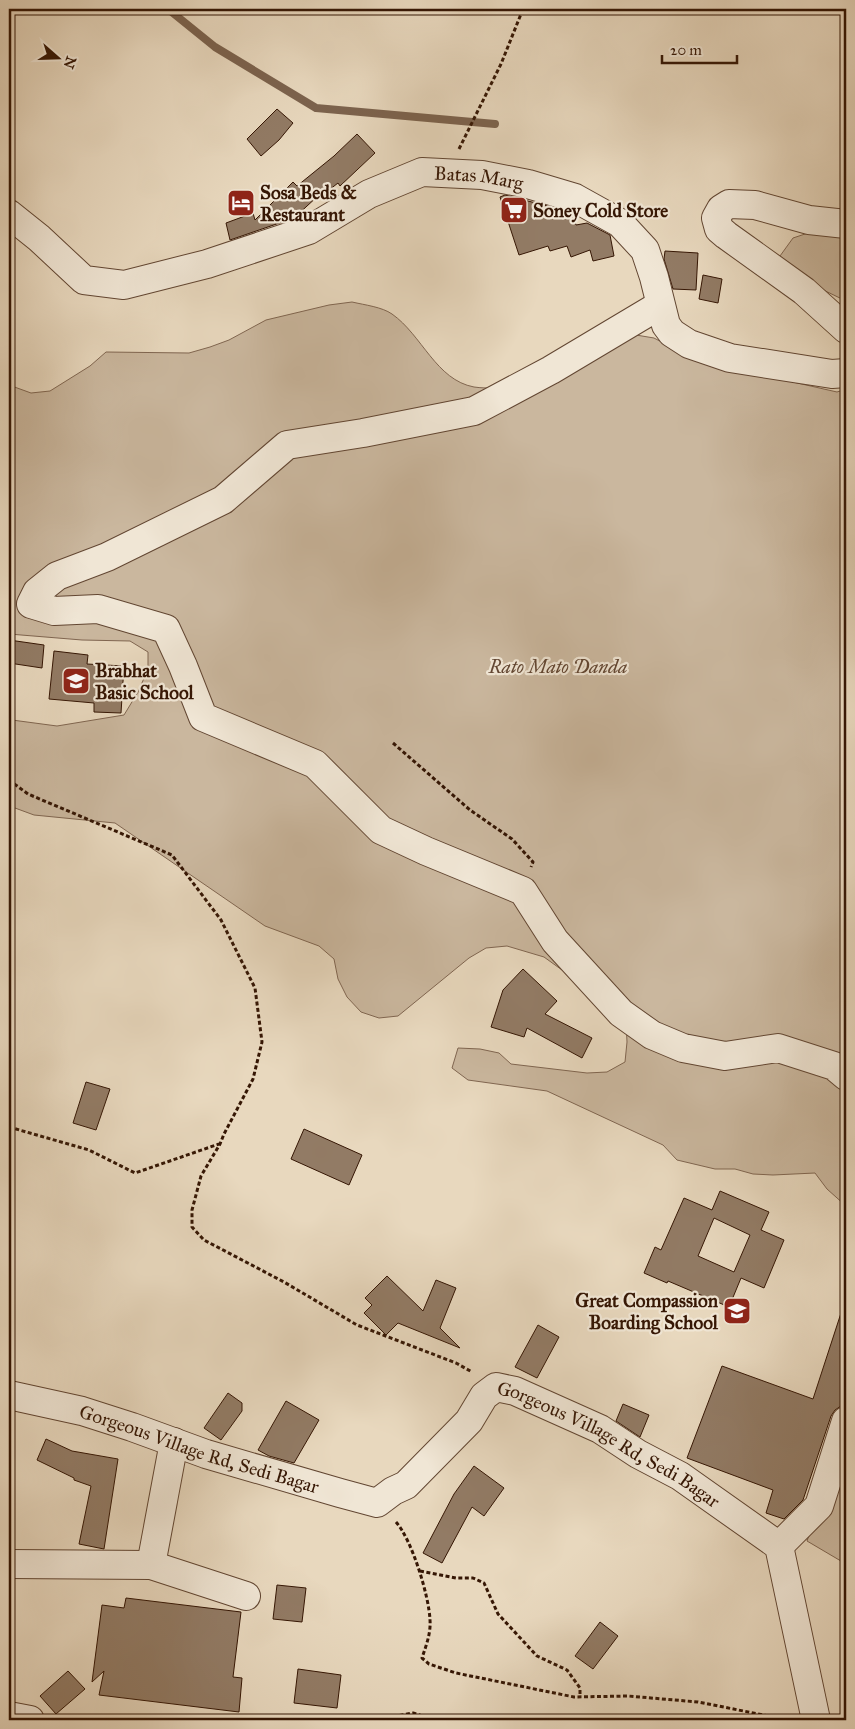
<svg xmlns="http://www.w3.org/2000/svg" width="855" height="1729" font-family="'IM FELL Great Primer',serif">
  <rect width="100%" height="100%" fill="#e8d8be"/>
  <filter id="stains"><feTurbulence type="fractalNoise" baseFrequency=".004" numOctaves="4"/><feColorMatrix values="0 0 0 0 .2 0 0 0 0 .09 0 0 0 0 .02 0 0 0 .5 -.17"/></filter>
  <radialGradient id="worn" r=".72"><stop offset=".6" stop-color="#630" stop-opacity="0"/><stop offset="1" stop-color="#630" stop-opacity=".3"/></radialGradient>
  <!-- green -->
  <path fill="#cab79e" stroke="#806651" d="M811 232H846V301L809 283 780 256 793 238Z
    M352 302C365 305 382 307 392 314 422 335 436 380 474 387 481 388 487 388 494 388L612 331 654 338 696 360 837 392 846 389V1206L827 1189 815 1173 773 1175 753 1174 735 1169H715L677 1160 663 1145 547 1091 468 1080 452 1068 458 1048 480 1049 499 1053 511 1064 587 1073 607 1072 625 1062 627 1042 626 1021 580 983 544 957 507 946 486 948 469 958 398 1016 379 1018 361 1012 347 997 338 979 334 959 319 946 265 926 115 823 34 815 15 808 9 803V715L12 720 57 726 124 715 138 692 148 669V652L130 641 82 640 9 634V385L31 393 50 391 90 366 106 352 189 353 210 347 229 340 266 320 329 305Z
    M846 1434V1564L807 1541Z"/>
  <g fill="none" stroke-linecap="round" stroke-linejoin="round">
    <!-- stream -->
    <path stroke="#7c634e" stroke-width="8" d="M168 9 215 47 316 108 495 124"/>
  </g>
  <!-- building -->
  <path fill="#927b65" stroke="#351604" fill-rule="evenodd" d="M277 109 293 123 279 140 261 156 247 139Z
    M357 134 375 153 340 186 338 183 320 197 319 195 294 218 230 240 226 223 253 213 255 220 293 182 297 186 334 156Z
    M505 195 551 207 553 213 561 210 573 215 576 225 587 223 610 235 614 256 593 261 590 250 571 257 567 246 550 251 548 246 519 255 500 197Z
    M665 251 698 253 696 290 673 289 664 259Z
    M703 275 722 279 718 303 699 299Z
    M9 640 44 645 42 668 9 663Z
    M54 651 88 655 87 664 124 666 121 713 94 712V703L49 699Z
    M523 969 557 1001 545 1014 592 1038 582 1058 527 1028 524 1037 491 1027 503 990Z
    M86 1082 110 1089 96 1130 73 1123Z
    M304 1129 362 1155 349 1185 291 1159Z
    M720 1191 769 1212 761 1230 784 1240 764 1288 741 1278 729 1307 668 1281 667 1283 644 1273 655 1247 661 1250 684 1198 712 1210ZM714 1218 750 1235 734 1272 698 1256Z
    M387 1276 423 1311 436 1280 456 1288 440 1328 460 1348 398 1323 386 1335 364 1313 372 1305 365 1298Z
    M842 1310H846V1391L841 1406 835 1410 831 1416 803 1500 784 1519 766 1513 773 1490 687 1458 722 1366 813 1399Z
    M538 1325 559 1337 537 1378 515 1367Z
    M228 1393 242 1403V1411L221 1440 204 1428Z
    M286 1401 319 1420 294 1463 269 1456 258 1450Z
    M623 1404 649 1415 640 1437 616 1421Z
    M46 1439 72 1451 118 1459 104 1549 79 1544 91 1486 74 1480V1478L37 1460Z
    M474 1466 504 1488 484 1516 472 1507 442 1563 423 1553 454 1494Z
    M277 1585 306 1588 302 1622 273 1619Z
    M126 1598 241 1612 233 1677 242 1678 239 1712 99 1695 104 1671 92 1682 102 1605 124 1608Z
    M600 1622 618 1636 593 1669 575 1656Z
    M298 1669 341 1675 337 1708 294 1703Z
    M68 1671 85 1689 56 1714 40 1696Z"/>
  <g fill="none" stroke-linecap="round" stroke-linejoin="round">
    <defs>
      <g id="minor">
        <path id="s1" d="M9 214 39 238 84 280 124 285 207 264 309 230 369 194 422 172 482 175 528 184 575 198 620 223 645 250 654 277 666 325 672 333 689 344 730 358 832 374 846 373"/>
        <path d="M846 224 809 220 755 205 729 204 721 209 716 218 719 229 726 235 804 291 846 329"/>
        <path d="M660 305 551 370 474 411 363 433 287 445 223 500 107 557 57 576 37 592 31 604 54 611 98 609 166 629 183 666 203 717 315 764 381 830 426 851 523 891 555 941 621 1013 652 1035 683 1048 725 1056 778 1048 834 1066 846 1076"/>
        <path id="s2" d="M9 1395 82 1411 132 1427 206 1454 340 1493 377 1503 393 1491 406 1485 469 1421 484 1396 496 1387 515 1391 600 1429 638 1454 680 1476 779 1546 816 1720"/>
        <path d="M779 1546 819 1506 846 1421"/>
        <path d="M9 1564 151 1565 246 1596"/>
        <path d="M151 1565 174 1442"/>
        <path d="M9 1716 30 1720"/>
      </g>
    </defs>
    <!-- minor casing -->
    <use href="#minor" stroke="#624632" stroke-width="30"/>
    <!-- path -->
    <path stroke="#351604" stroke-width="3" stroke-dasharray="4 2.5" stroke-linecap="butt" d="M459 149 501 64 523 9
      M393 743 470 810 512 839 533 862 531 867
      M9 780 28 794 172 855 221 920 255 988 262 1042 253 1079 224 1134 220 1144 201 1176 192 1210V1227L204 1240 284 1282 357 1325 456 1363 472 1372
      M9 1127 89 1150 135 1173 219 1144
      M396 1522C412 1540 429 1596 430 1620 431 1633 426 1646 422 1658L429 1664 456 1673 574 1697 628 1696 698 1702 789 1720
      M420 1571 456 1578H473L484 1583 498 1614 537 1656 567 1670 580 1688V1697
      M374 1720 413 1713 435 1720"/>
    <!-- minor -->
    <use href="#minor" stroke="#f0e6d5" stroke-width="28"/>
  </g>
  <!-- icons -->
  <defs>
    <symbol id="hotel-square" viewBox="-11 -11 22 22"><rect x="-9" y="-9" width="18" height="18" rx="4" fill="#8f2418" stroke="#f0e6d5"/><path d="M-6-4.5h1.5V1H6V5H4.5V3h-9V5H-6ZM-4 0a1.8 1.8 0 1 1 3.6 0ZM.5 0V-2.5h3Q6-2.5 6 0Z" fill="#fff"/></symbol>
    <symbol id="supermarket-square" viewBox="-11 -11 22 22"><rect x="-9" y="-9" width="18" height="18" rx="4" fill="#8f2418" stroke="#f0e6d5"/><path d="M-6-5.5h2.5l.6 2H6L4.5 2H-2.5L-4.4-4H-6ZM-1.5 3.2a1.3 1.3 0 1 0 .1 0ZM3 3.2a1.3 1.3 0 1 0 .1 0Z" fill="#fff"/></symbol>
    <symbol id="school-square" viewBox="-11 -11 22 22"><rect x="-9" y="-9" width="18" height="18" rx="4" fill="#8f2418" stroke="#f0e6d5"/><path d="M0-5L7-2L0 1L-7-2ZM-4 1L0 2.5L4 1V4Q0 6-4 4Z" fill="#fff"/></symbol>
  </defs>
  <g fill-rule="evenodd">
    <use href="#hotel-square" x="225" y="187" width="32" height="32"/>
    <use href="#supermarket-square" x="498" y="194" width="32" height="32"/>
    <use href="#school-square" x="60" y="665" width="32" height="32"/>
    <use href="#school-square" x="721" y="1295" width="32" height="32"/>
  </g>
  <g text-anchor="middle" dominant-baseline="central" stroke-width="4.5" stroke-linejoin="round" paint-order="stroke">
    <!-- street labels -->
    <g font-size="19" fill="#351604" stroke="#f0e6d5">
      <text stroke="none"><textPath href="#s1" startOffset="518">Batas Marg</textPath></text>
      <text stroke="none"><textPath href="#s2" startOffset="198">Gorgeous Village Rd, Sedi Bagar</textPath></text>
      <text stroke="none"><textPath href="#s2" startOffset="679">Gorgeous Village Rd, Sedi Bagar</textPath></text>
    </g>
    <!-- poi labels -->
    <g font-size="19" font-weight="bold" fill="#351604" stroke="#f0e6d5" text-anchor="start">
      <text x="260" y="192">Sosa Beds &amp;<tspan x="260" dy="22">Restaurant</tspan></text>
      <text x="533" y="210">Soney Cold Store</text>
      <text x="95" y="670">Brabhat<tspan x="95" dy="22">Basic School</tspan></text>
      <text x="718" y="1300" text-anchor="end">Great Compassion<tspan x="718" dy="22">Boarding School</tspan></text>
    </g>
    <!-- park labels -->
    <g font-size="19" font-style="italic" fill="#624632" stroke="#f0e6d5">
      <text x="558" y="666">Rato Mato Danda</text>
    </g>
  </g>
  <!-- margin -->
  <rect width="855" height="1729" fill="none" stroke="#e8d8be" stroke-width="30"/>
  <rect x="10" y="10" width="835" height="1709" fill="none" stroke="#351604" stroke-width="2.5"/>
  <rect x="15" y="15" width="825" height="1699" fill="none" stroke="#351604"/>
  <!-- north arrow -->
  <g transform="translate(58 58) rotate(110)" stroke="#f0e6d5" stroke-width="4" paint-order="stroke">
  <path d="M0-4L9 19L0 12L-9 19Z" fill="#351604"/>
  <text y="-8" font-size="14" font-weight="bold" text-anchor="middle" fill="#351604">N</text>
  </g>
  <!-- scale -->
  <path d="M662 55v8h75v-8" fill="none" stroke="#351604" stroke-width="2.5"/>
  <text x="670" y="55" font-size="15" fill="#351604" stroke="#f0e6d5" stroke-width="4" paint-order="stroke">20 m</text>
  <rect width="100%" height="100%" filter="url(#stains)"/>
  <rect width="100%" height="100%" fill="url(#worn)"/>
</svg>
